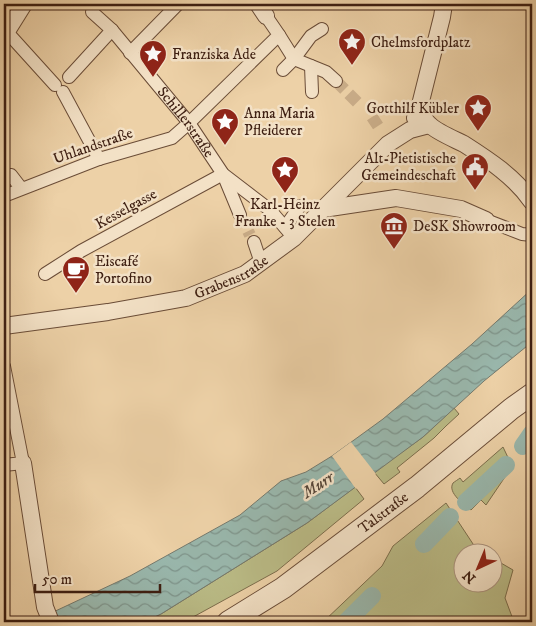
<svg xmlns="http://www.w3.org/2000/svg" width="536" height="626" font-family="'IM FELL DW Pica',serif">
  <defs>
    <pattern id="water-waves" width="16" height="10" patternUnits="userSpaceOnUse" patternTransform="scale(1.25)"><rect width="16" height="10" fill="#99b7ac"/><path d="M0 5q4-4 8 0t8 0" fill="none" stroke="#7e948b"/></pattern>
  </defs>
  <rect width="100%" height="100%" fill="#edd1a7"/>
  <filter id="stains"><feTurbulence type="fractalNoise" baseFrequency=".004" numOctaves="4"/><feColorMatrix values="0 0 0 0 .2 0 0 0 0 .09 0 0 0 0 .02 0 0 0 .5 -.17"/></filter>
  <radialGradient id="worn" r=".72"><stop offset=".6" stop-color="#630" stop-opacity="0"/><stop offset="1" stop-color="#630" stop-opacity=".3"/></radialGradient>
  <!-- green -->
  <path fill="#babb86" stroke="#7c6d4c" d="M454 408 459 414 446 426 434 438 397 468 400 472 384 484 374 472 423 437Z
    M503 447 513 468 505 477 486 505 481 500 471 510C465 505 447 493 453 483 454 482 459 479 460 478L463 482Z
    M355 487 364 499 277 571 184 622H144L161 614 307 523Z
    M446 503 477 550 484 553 464 554V584H494V559L513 570 505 598 514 622H323L382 566 393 546Z"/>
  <!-- water -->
  <path fill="url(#water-waves)" stroke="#757a6e" d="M532 289V342L484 381 423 437 307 523 161 614 144 622H32L130 576 240 515 281 481 306 472 332 456 383 419 472 344Z"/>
  <!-- pier -->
  <path fill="#edd1a7" d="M351 442 376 474 356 489 332 456Z"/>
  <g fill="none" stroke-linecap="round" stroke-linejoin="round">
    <!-- canal -->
    <path stroke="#99b7ac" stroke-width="18" d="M523 446 532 433
      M466 502 506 465
      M424 544 450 517
      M346 622 372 596"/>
    <!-- pedestrian-tunnel -->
    <path stroke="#caad89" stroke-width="12" stroke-dasharray="12 6" stroke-linecap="butt" d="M336 81 358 103
      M372 117 378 126
      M240 215 250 235"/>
    <defs>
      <g id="pedestrian">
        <path id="s1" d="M92 12 112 30 189 123 223 174 270 210 294 238"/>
        <path d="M7 32 55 85"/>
        <path d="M279 35 294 59 326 72 336 81"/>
        <path d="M130 53 178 4"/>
        <path d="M311 66 312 92"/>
        <path d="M283 70 294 59 311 36 322 29"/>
        <path d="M69 77 112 30"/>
        <path d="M63 92 99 159"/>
        <path d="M11 175 21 188"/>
        <path d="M4 196 99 159 172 138 189 123 279 35 266 16"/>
        <path d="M486 220 522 234 532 235"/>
        <path d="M285 227 300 206"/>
        <path d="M254 242 261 263"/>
        <path d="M45 274 81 251 223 174 240 215"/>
        <path d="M4 366 23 463 4 465"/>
      </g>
      <g id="minor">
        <path d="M258 4 266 16"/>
        <path d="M4 36 24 4"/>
        <path d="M419 109C422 114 425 121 430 125 437 132 454 139 464 144 489 160 515 177 532 202"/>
        <path d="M415 118 419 109 442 17 444 4"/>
        <path d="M323 209 396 198 461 209 486 220"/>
        <path id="s2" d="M4 326 108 312 186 298 245 274 294 238 388 144 410 130 429 125"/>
        <path d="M23 463 45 607 51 622"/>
      </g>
      <g id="tertiary">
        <path id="s3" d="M228 622 283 588 417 487 511 409 532 394"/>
      </g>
    </defs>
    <!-- pedestrian casing -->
    <use href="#pedestrian" stroke="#6a4c37" stroke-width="14"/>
    <!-- minor casing -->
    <use href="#minor" stroke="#6a4c37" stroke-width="18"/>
    <!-- tertiary casing -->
    <use href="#tertiary" stroke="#6a4c37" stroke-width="23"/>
    <!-- pedestrian -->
    <use href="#pedestrian" stroke="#f3e1c6" stroke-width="12"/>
    <!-- minor -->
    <use href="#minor" stroke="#f3e1c6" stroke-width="16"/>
    <!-- tertiary -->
    <use href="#tertiary" stroke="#f3e1c6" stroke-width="21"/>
  </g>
  <!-- icons -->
  <defs>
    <symbol id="sight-pin" viewBox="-11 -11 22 30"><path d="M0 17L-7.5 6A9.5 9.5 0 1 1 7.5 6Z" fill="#8f2418" stroke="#f3e1c6"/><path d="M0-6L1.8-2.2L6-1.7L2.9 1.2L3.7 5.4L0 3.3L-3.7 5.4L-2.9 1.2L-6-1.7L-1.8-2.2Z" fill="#fff"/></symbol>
    <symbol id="civic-pin" viewBox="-11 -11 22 30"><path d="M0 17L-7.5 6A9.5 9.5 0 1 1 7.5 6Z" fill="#8f2418" stroke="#f3e1c6"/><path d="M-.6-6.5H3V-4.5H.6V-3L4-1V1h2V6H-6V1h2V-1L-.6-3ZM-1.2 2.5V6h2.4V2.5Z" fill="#fff"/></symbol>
    <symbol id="museum-pin" viewBox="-11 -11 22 30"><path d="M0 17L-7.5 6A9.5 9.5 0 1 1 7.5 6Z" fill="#8f2418" stroke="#f3e1c6"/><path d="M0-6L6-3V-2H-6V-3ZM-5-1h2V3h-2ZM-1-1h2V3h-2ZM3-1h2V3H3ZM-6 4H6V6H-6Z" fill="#fff"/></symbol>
    <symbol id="cafe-pin" viewBox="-11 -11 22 30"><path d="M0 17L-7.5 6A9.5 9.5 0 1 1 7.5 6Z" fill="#8f2418" stroke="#f3e1c6"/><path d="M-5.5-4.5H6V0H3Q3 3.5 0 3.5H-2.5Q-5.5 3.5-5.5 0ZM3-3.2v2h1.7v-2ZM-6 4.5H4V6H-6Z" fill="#fff"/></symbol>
  </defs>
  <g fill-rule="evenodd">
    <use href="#sight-pin" x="336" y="26" width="32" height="43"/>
    <use href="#sight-pin" x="137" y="38" width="32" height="43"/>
    <use href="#sight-pin" x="462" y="92" width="32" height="43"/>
    <use href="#sight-pin" x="209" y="106" width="32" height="43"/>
    <use href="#civic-pin" x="459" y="151" width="32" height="43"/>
    <use href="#sight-pin" x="269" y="154" width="32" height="43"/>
    <use href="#museum-pin" x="378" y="210" width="32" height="43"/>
    <use href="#cafe-pin" x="60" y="254" width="32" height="43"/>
  </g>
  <g text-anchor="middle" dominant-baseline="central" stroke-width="5" stroke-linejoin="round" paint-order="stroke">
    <!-- poi labels -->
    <g font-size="15" fill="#3e1f12" stroke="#f3e1c6" text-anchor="start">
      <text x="371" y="42">Chelmsfordplatz</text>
      <text x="172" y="54">Franziska Ade</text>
      <text x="459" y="108" text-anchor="end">Gotthilf Kübler</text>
      <text x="244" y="113">Anna Maria<tspan x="244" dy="17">Pfleiderer</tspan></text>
      <text x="456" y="158" text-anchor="end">Alt-Pietistische<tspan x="456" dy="17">Gemeindeschaft</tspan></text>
      <text x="285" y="204" text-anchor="middle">Karl-Heinz<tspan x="285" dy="17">Franke - 3 Stelen</tspan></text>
      <text x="413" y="226">DeSK Showroom</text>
      <text x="95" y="261">Eiscafé<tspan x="95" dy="17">Portofino</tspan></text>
    </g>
    <!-- street labels -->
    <g font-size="15" fill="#3e1f12" stroke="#f3e1c6">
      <text stroke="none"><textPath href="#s1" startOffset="145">Schillerstraße</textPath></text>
      <text transform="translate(93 146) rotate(-19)">Uhlandstraße</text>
      <text transform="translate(126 209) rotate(-29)">Kesselgasse</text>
      <text stroke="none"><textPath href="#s2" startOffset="234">Grabenstraße</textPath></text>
      <text stroke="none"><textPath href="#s3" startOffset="190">Talstraße</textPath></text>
    </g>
    <!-- water labels -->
    <g font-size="16" font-style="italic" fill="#554538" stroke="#f3e1c6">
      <text transform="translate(318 485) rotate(-34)">Murr</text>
    </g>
  </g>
  <!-- margin -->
  <rect width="536" height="626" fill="none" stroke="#edd1a7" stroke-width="20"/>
  <rect x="5" y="5" width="526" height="616" fill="none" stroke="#3e1f12" stroke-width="2.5"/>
  <rect x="10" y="10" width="516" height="606" fill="none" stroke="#3e1f12"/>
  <!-- north arrow -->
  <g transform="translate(478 568) rotate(224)"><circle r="24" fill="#f3e1c6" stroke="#ab937e"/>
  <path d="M0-4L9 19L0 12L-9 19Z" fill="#8f2418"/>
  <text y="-8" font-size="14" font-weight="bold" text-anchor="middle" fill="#3e1f12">N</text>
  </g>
  <!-- scale -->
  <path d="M35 584v8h125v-8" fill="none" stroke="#3e1f12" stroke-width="2.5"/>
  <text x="42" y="584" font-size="15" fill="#3e1f12" stroke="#f3e1c6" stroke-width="4" paint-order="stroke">50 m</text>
  <rect width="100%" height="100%" filter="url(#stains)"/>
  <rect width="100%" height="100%" fill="url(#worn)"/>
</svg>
